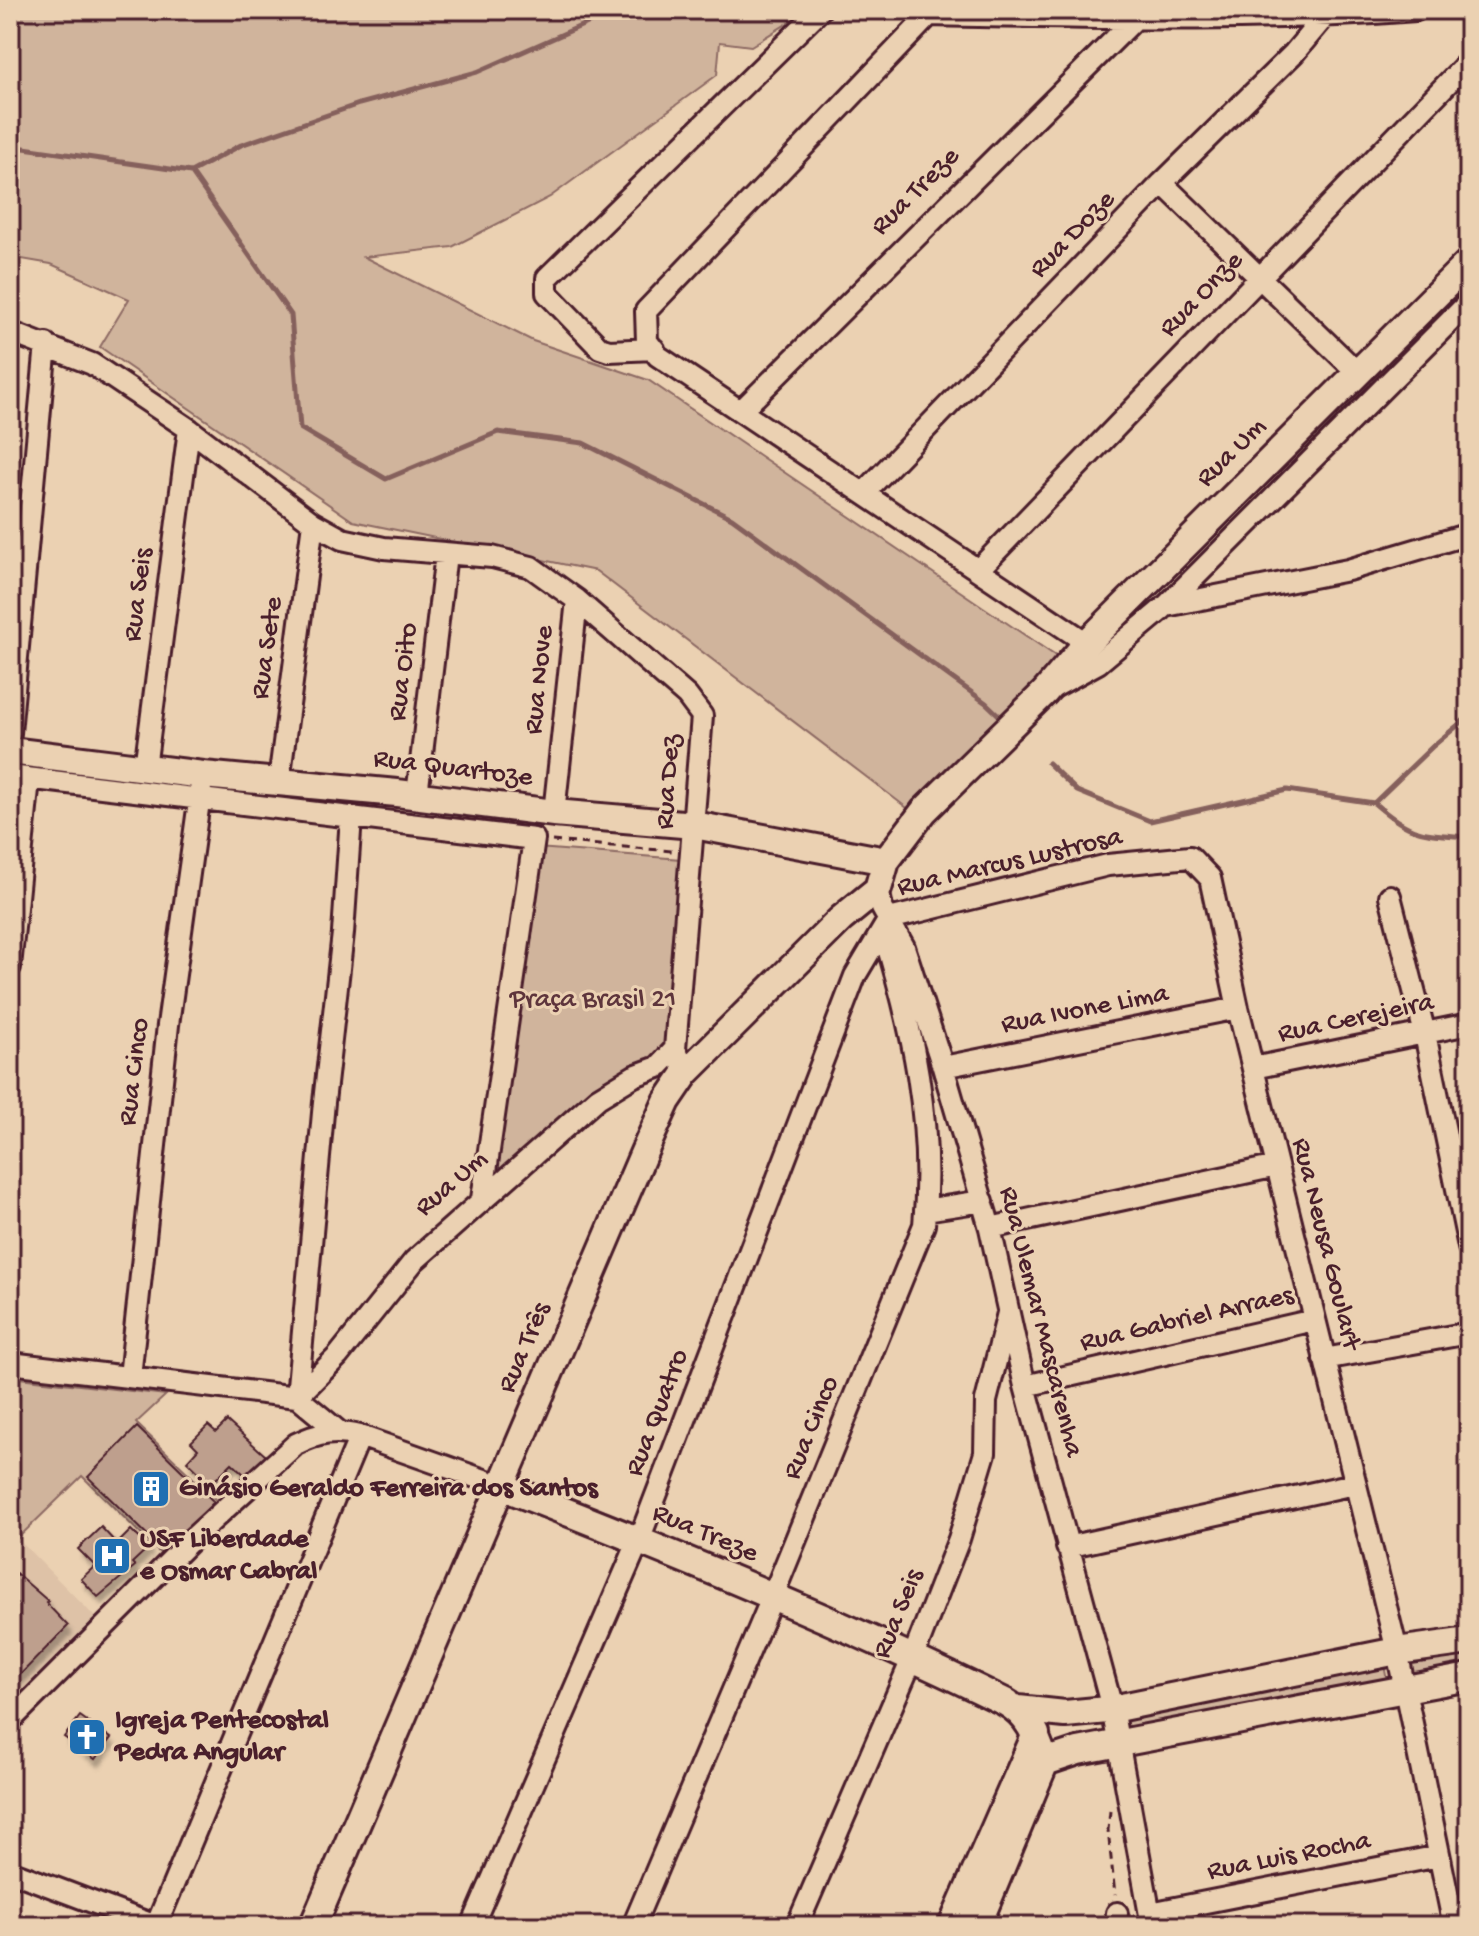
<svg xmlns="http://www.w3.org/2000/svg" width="1479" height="1936" font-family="'Gochi Hand',sans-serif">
  <defs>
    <filter id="shadow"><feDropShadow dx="4" dy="7" stdDeviation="2" flood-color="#0004"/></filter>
  </defs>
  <rect width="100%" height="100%" fill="#ebd1b2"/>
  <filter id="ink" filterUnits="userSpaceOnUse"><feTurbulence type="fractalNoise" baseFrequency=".0125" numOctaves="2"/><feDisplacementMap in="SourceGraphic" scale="16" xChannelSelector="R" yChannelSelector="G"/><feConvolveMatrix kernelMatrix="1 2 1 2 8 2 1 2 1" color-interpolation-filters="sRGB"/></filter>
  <g filter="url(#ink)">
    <!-- built -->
    <path fill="#dec2a7" d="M10 1531 96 1618 16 1698 10 1692Z"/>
    <!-- green -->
    <path fill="#d0b49c" stroke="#8d6a64" stroke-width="2" d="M10 10H809L751 46 720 42 717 75 550 197 452 247 364 257 533 341 648 380 1060 659 911 811 596 571 353 521 100 347 129 299 51 264 10 257Z
      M537 848 681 859 665 1053 493 1185Z
      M10 1377 166 1395 136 1423 221 1505 165 1558 82 1476 17 1539 10 1531Z
      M1469 1653V1675L1409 1685 1404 1663Z
      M1384 1665 1388 1686 1126 1740 1122 1718Z"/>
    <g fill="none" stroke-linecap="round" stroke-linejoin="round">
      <!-- stream -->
      <path stroke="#85605c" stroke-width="5" d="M10 146 191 172 241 145 359 104 477 72 617 10
        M191 172 291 315 300 428 386 479 498 432 583 443 732 518 986 703 1005 721
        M1048 763 1077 791 1150 821 1287 790 1374 803
        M1374 803 1433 746 1469 716
        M1374 803C1412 836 1420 833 1469 837"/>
    </g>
    <!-- building -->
    <path fill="#be9f8d" stroke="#4a1f2b" stroke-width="2" filter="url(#shadow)" d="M227 1421 266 1456 246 1476 232 1463 211 1484 187 1461 198 1449 191 1442 208 1425 216 1432Z
      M137 1427 214 1502 165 1552 88 1477Z
      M101 1527 117 1544 131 1530 149 1547 132 1563 135 1566 98 1597 81 1579 95 1566 78 1549Z
      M10 1568 48 1601 46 1603 68 1626 10 1685Z
      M80 1716 111 1738 95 1759 64 1737Z"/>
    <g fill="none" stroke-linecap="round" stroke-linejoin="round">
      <defs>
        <path id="minor" d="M934 10 646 311 647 341 658 356 1087 643
          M930 15C1092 18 1254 23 1416 10
          M1162 183 1358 373
          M10 332 92 364 189 429 313 523 342 539 384 548 492 557 531 567 577 600 687 696 702 716 675 1049 686 1073
          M654 349 609 351 600 348 547 293V278L820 10
          M741 411 1135 19
          M864 493 1162 183 1294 53 1330 10
          M978 570 1469 61
          M1166 606 1348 570 1469 534
          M1054 687 1098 663 1166 606 1469 302
          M10 733 46 344
          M145 768 189 429
          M10 776 534 839 482 1199
          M279 781 313 523
          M417 795 446 554
          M554 813 577 600
          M878 889 882 908 904 947 943 1067 990 1228 1025 1386 1112 1708 1152 1926
          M1390 896 1425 1034 1469 1247
          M889 919 1108 865 1190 857 1210 878 1238 1008 1397 1651 1454 1926
          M10 967 29 779
          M943 1067 1238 1008
          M1253 1068 1469 1024
          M925 1210 983 1201
          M990 1228 1277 1166
          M1324 1359 1469 1333
          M10 1363 297 1397 338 1431
          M130 1377 168 1025 201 787
          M1025 1386 1314 1320
          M297 1397 324 1102 343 933 351 817
          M297 1397 338 1356 414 1261 598 1098 634 1076 658 1067 675 1049
          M1067 1547 1354 1484
          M10 1721 193 1538 296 1444C318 1433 335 1430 360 1436L501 1486
          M10 1871 156 1926 360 1436
          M1150 1913 1439 1856
          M472 1926 639 1540 855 976 889 919
          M633 1926 772 1598 924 1225C934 1125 912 1026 883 931
          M797 1926 913 1657 959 1539 985 1453 986 1401 1008 1313
          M1116 1926 1117 1913"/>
        <path id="tertiary" d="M10 751 203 775 397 793 554 813 694 825 886 861
          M501 1486C670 1552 842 1622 1005 1702 1030 1716 1036 1736 1045 1762
          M1018 1709 1065 1714 1107 1710 1397 1651 1469 1641
          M1045 1762 1078 1751 1469 1677
          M313 1926 644 1152 667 1101 686 1073 841 919 878 889 886 861 924 811 1045 692 1087 643 1469 262
          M952 1926 1036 1734
          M977 1926 1045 1762"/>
      </defs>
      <!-- minor casing -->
      <use href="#minor" stroke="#4a1f2b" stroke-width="26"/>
      <!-- tertiary casing -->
      <use href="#tertiary" stroke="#4a1f2b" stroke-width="32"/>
      <!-- path -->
      <path stroke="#4a1f2b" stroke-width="3" stroke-dasharray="8 6" stroke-linecap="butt" d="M552 841 672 851
        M1110 1811 1108 1830 1115 1895"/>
      <!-- minor -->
      <use href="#minor" stroke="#ebd1b2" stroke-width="20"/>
      <!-- tertiary -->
      <use href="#tertiary" stroke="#ebd1b2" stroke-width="26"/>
    </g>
  </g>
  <!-- icons -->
  <defs>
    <symbol id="building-square" viewBox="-11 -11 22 22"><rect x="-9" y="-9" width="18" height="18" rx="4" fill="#1f6fb2" stroke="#ebd1b2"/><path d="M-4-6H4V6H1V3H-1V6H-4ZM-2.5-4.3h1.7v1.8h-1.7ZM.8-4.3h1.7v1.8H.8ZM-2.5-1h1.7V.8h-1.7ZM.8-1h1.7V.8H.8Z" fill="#fff"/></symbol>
    <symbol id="hospital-square" viewBox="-11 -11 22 22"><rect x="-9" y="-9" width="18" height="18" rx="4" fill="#1f6fb2" stroke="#ebd1b2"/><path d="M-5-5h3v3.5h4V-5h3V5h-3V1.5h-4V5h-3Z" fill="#fff"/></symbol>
    <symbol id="church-square" viewBox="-11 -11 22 22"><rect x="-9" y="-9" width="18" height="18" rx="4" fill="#1f6fb2" stroke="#ebd1b2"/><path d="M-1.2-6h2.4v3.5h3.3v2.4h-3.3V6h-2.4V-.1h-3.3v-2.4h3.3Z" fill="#fff"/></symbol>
  </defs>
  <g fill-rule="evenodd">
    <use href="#building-square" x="129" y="1467" width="44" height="44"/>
    <use href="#hospital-square" x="90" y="1534" width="44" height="44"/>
    <use href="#church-square" x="65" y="1715" width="44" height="44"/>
  </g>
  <g text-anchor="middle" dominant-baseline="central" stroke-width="6" stroke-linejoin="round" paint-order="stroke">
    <!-- street labels -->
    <g font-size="28" fill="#4a1f2b" stroke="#ebd1b2">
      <text transform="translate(916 192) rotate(-45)">Rua Treze</text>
      <text transform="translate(1073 235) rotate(-46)">Rua Doze</text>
      <text transform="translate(1202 295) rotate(-46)">Rua Onze</text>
      <text transform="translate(1232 453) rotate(-45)">Rua Um</text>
      <text transform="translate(139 595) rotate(-83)">Rua Seis</text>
      <text transform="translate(268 648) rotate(-82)">Rua Sete</text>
      <text transform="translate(404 672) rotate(-83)">Rua Oito</text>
      <text transform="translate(540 680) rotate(-84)">Rua Nove</text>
      <text transform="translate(453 769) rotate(7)">Rua Quartoze</text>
      <text transform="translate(669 782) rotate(-86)">Rua Dez</text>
      <text transform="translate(1010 863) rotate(-13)">Rua Marcus Lustrosa</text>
      <text transform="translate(1085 1010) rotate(-11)">Rua Ivone Lima</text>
      <text transform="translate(1356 1019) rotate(-12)">Rua Cerejeira</text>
      <text transform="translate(135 1072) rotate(-83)">Rua Cinco</text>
      <text transform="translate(452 1184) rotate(-41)">Rua Um</text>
      <text transform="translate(1325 1244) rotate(76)">Rua Neusa Goulart</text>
      <text transform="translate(1187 1320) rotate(-13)">Rua Gabriel Arraes</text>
      <text transform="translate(1040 1322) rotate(76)">Rua Ulemar Mascarenha</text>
      <text transform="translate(525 1348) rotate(-67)">Rua Três</text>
      <text transform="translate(658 1413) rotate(-69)">Rua Quatro</text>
      <text transform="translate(812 1428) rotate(-68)">Rua Cinco</text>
      <text transform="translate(705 1534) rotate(23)">Rua Treze</text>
      <text transform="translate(899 1614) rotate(-68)">Rua Seis</text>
      <text transform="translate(1289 1857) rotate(-11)">Rua Luis Rocha</text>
    </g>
    <!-- park labels -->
    <g font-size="28" fill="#5e353c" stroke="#ebd1b2">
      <text x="593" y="1000">Praça Brasil 21</text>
    </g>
    <!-- poi labels -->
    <g font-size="28" font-weight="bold" fill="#4a1f2b" stroke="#ebd1b2" text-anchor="start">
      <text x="179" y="1489">Ginásio Geraldo Ferreira dos Santos</text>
      <text x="140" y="1540">USF Liberdade<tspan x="140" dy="32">e Osmar Cabral</tspan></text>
      <text x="115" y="1721">Igreja Pentecostal<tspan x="115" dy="32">Pedra Angular</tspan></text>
    </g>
  </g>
  <!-- margin -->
  <rect width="1479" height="1936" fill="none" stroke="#ebd1b2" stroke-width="40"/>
  <rect x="20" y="20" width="1439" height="1896" fill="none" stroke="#4a1f2b" stroke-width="3" filter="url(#ink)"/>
</svg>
